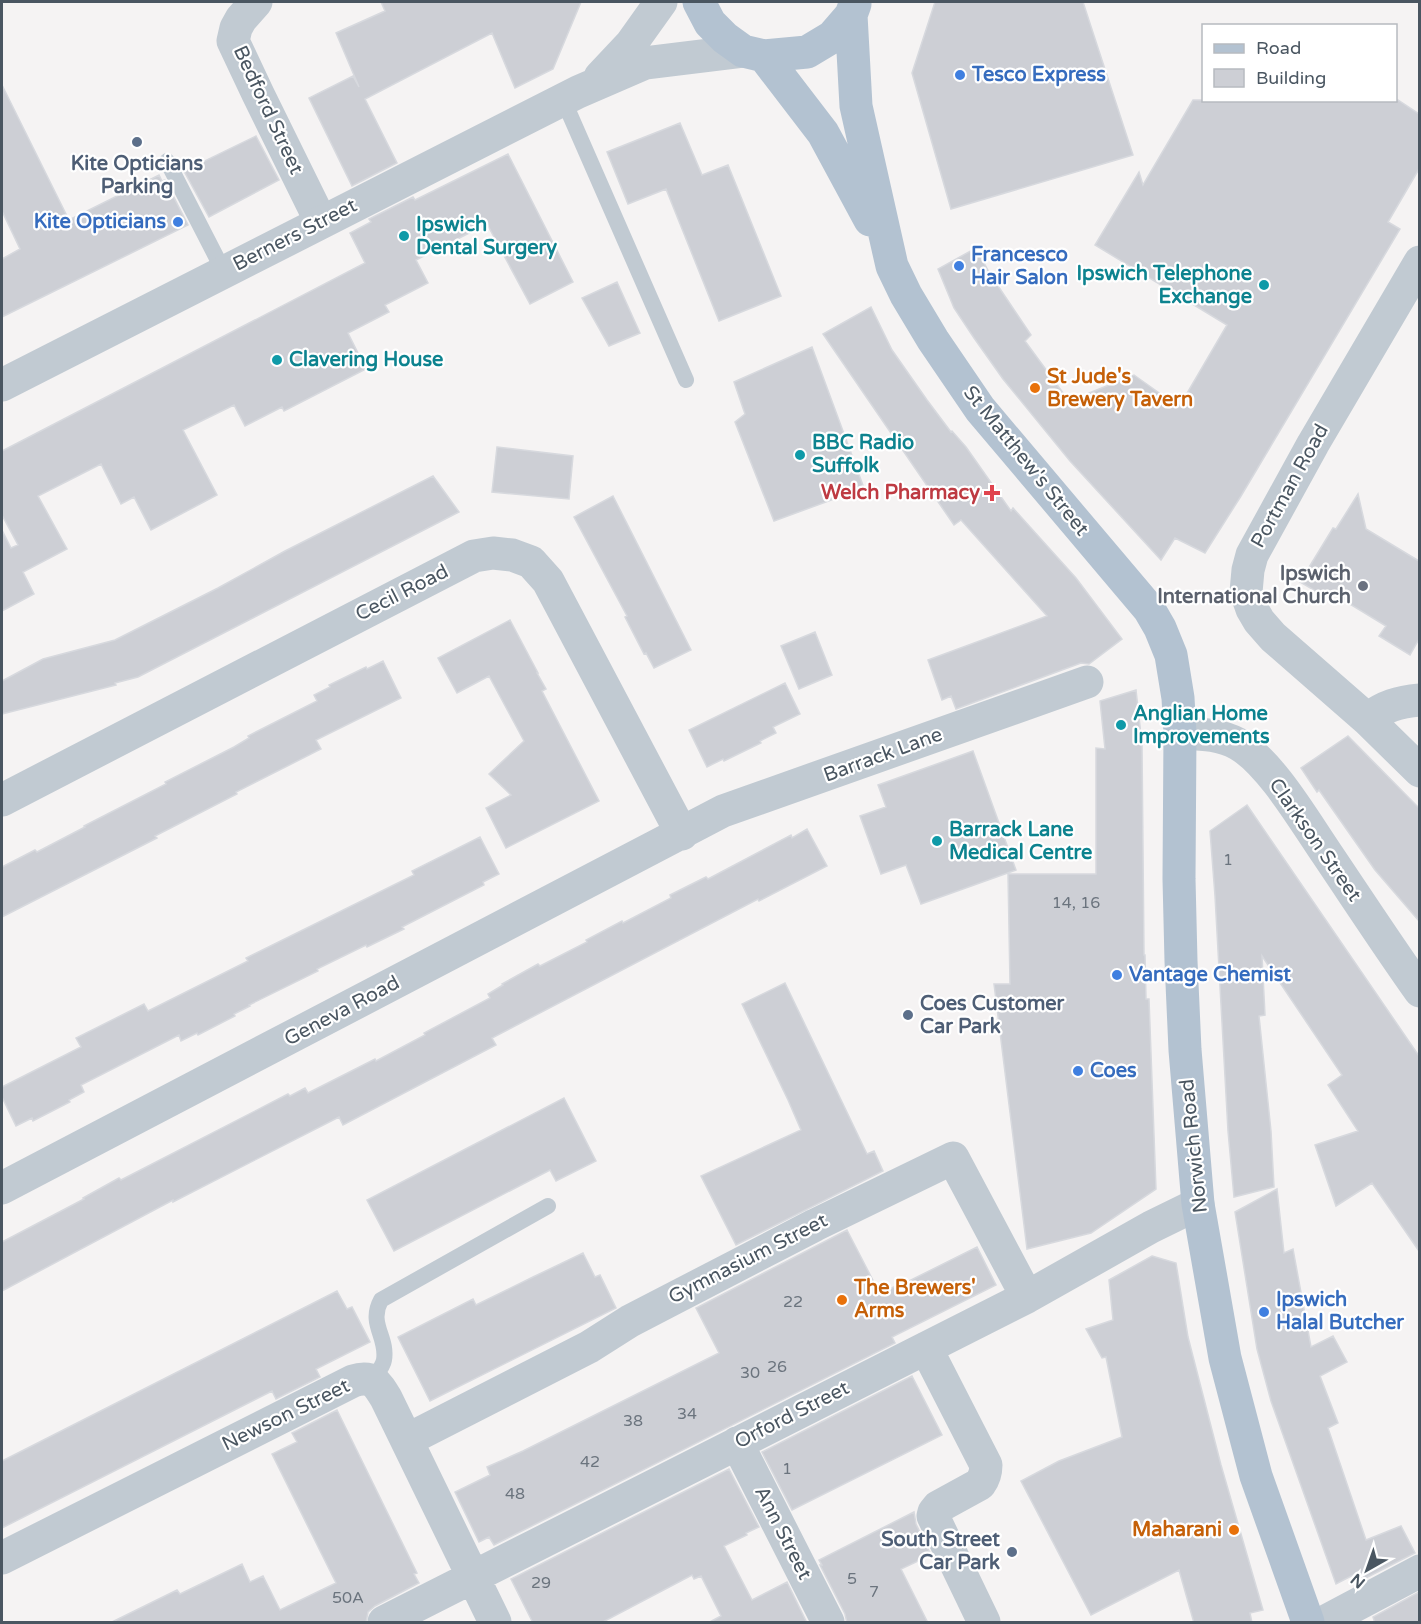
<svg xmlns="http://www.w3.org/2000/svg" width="1421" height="1624" font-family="'Varela Round',sans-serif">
  <rect width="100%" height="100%" fill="#f5f3f3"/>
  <!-- building -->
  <path fill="#cdcfd5" stroke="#d7d9de" stroke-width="1.5" d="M381 2H581L553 69 515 88 492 33 365 99 397 163 352 186 309 98 353 76 359 87 336 33 385 11Z
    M935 2H1083L1133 155 951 209 912 73Z
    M2 85 69 220 159 175 162 181 165 180 188 225 2 317V259L20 249 2 211Z
    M1193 100H1398L1419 114V169L1388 222 1400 229 1241 496 1205 553 1175 538 1161 560 1070 461 1003 379 974 338 954 308 938 269 976 248 990 274 1031 335 1025 341 1069 401 1134 375 1179 407 1227 325 1095 245 1139 172 1143 185Z
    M680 123 702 175 728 165 781 296 719 321 666 189 628 204 607 152Z
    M256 136 279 180 209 217 184 171Z
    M508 154 573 282 530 304 487 224 416 260 428 283 385 305 389 312 348 333 366 369 284 411 282 407 245 426 234 405 183 430 217 495 151 530 134 497 121 504 101 464 38 496 67 549 23 572 34 594 2 611V530L11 548 18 545 2 515V451L365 263 350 233 371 222 369 219 413 197 415 200Z
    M617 282 640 333 609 346 582 298Z
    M871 307 892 350 927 400 951 432 952 431 966 447 1011 511 1013 508 1076 578 1122 639 1089 664 1081 663 956 709 951 696 942 700 928 660 1047 616 961 520 954 525 823 334Z
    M812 347 864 488 774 521 735 422 745 414 734 382Z
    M497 447 573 456 569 499 492 492Z
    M433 476 459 512 138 677 115 683 116 685 2 714V681L43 659 115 640 218 588 285 551Z
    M1358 494 1366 529 1419 561V639L1410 655 1379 636 1386 626 1327 590 1324 596 1300 582 1333 528 1336 529Z
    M613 496 691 650 654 668 646 653 644 654 625 617 627 616 574 517Z
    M510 620 538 673H537L546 689 542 691 599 801 506 848 486 808 511 795 489 774 524 741 489 676 457 693 438 658Z
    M815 632 832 675 799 689 781 646Z
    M383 661 401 698 316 740 321 749 236 792 237 794 155 836 157 838 2 917V867L35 850 37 852 85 827 84 826 166 784 165 782 234 747 249 738 248 736 317 701 314 695 330 687 329 685 366 667 367 669Z
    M785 683 800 714 773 727 776 733 760 741 761 743 724 761 723 759 707 767 689 730Z
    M1136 690 1142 744 1144 955H1145L1146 999H1149L1156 1189 1091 1233 1027 1249 994 984H1010L1008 874H1096V748L1105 749 1100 701Z
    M1348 736 1419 808V921L1375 870 1319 790 1317 792 1301 768Z
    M973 751 1016 870 921 904 906 865 881 874 860 816 886 807 878 785Z
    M1247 805 1419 1056V1251L1372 1183 1336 1206 1315 1145 1358 1131 1328 1085 1342 1075 1262 956 1265 1015 1259 1016 1271 1131 1274 1187 1234 1197 1228 1131 1215 896 1210 831Z
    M807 829 827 866 759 901 758 899 492 1038 496 1045 343 1125 339 1117 173 1202V1200L2 1291V1242L84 1199 83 1198 119 1178 121 1180 288 1094 290 1096 305 1088 308 1093 375 1059 376 1061 425 1035 424 1033 490 998 488 994 503 985 502 984 538 964 540 966 587 942 586 940 622 921 623 923 671 898 670 895 706 877 708 879 791 835 792 838Z
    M480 837 499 874 483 882 484 885 402 927 404 929 367 947 366 945 317 969 318 971 249 1005 250 1006 234 1014 235 1016 198 1035 197 1033 181 1041 179 1035 81 1085 84 1092 69 1100 70 1102 33 1121 32 1118 16 1126 2 1097V1087L81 1047 76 1038 144 1004 148 1011 248 961 246 958 414 875 412 871Z
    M785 983 867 1154 874 1151 883 1171 736 1245 701 1176 801 1130 788 1100 742 1004Z
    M564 1098 596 1161 556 1181 550 1170 394 1251 367 1200Z
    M1277 1189 1284 1253 1293 1249 1311 1347 1333 1336 1347 1362 1320 1376 1338 1423 1328 1428 1366 1540 1401 1526 1415 1553 1360 1581 1357 1573 1336 1584 1271 1401 1257 1349 1235 1212Z
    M847 1230 879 1292 903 1284 977 1247 996 1285 892 1337 895 1343 494 1545 489 1537 479 1542 455 1492 490 1475 487 1467 523 1451 719 1353 696 1308Z
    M583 1253 595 1277 600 1275 616 1308 430 1401 398 1337 473 1299 476 1305 533 1277Z
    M1152 1256 1176 1263 1188 1337 1221 1465 1263 1610 1250 1613 1252 1623H1194L1179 1570 1091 1615 1021 1481 1059 1461 1122 1437 1106 1357 1102 1358 1086 1329 1113 1320 1109 1280Z
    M337 1291 347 1309 352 1307 370 1342 316 1369 320 1377 276 1399 272 1391 2 1528V1461Z
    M912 1376 942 1435 792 1510 762 1452Z
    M337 1410 417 1573 414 1574 419 1583 375 1606 368 1612 366 1623H110L177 1590 180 1594 242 1564 250 1582 263 1576 280 1610 336 1583 272 1454 297 1442 292 1433Z
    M729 1469 759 1527 746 1533 747 1535 724 1546 752 1600 787 1582 807 1623H708L721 1616 701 1576 694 1579 692 1575 601 1623H533L511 1579Z
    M914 1512 916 1524 931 1555 901 1569 928 1623H847L845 1614 820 1565H822L819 1560Z
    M1419 1592V1623H1375L1373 1617Z"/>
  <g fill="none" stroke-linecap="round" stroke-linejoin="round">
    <!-- service -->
    <path stroke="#c1cad2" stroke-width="16" d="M563 99 686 380
      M167 161 224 272
      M372 1380C376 1374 383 1367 384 1360 388 1337 368 1324 381 1300L548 1206"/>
    <!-- minor -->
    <path stroke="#c1cad2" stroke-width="33" d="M256 2 241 19 236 28 233 41 258 94 321 222
      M1420 262 1313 444 1252 555 1248 570 1246 592 1252 609 1259 621 1273 637 1367 719 1420 771
      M1367 719C1385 706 1398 702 1420 700
      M1180 733C1200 734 1220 734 1238 744 1271 763 1305 822 1327 854 1358 900 1388 946 1420 991
      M2 800 474 556 493 553 512 555 531 562 548 581 682 834
      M2 1188 723 811 1087 682
      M926 1348 986 1465C986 1472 985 1477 980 1484L938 1507 934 1512 933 1516 984 1622
      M407 1440 589 1347 630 1321 815 1225 953 1158 1027 1297
      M737 1443 828 1622
      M2 1558 353 1381C372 1375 377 1383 386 1398L495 1622
      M384 1622 1027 1297 1151 1227 1198 1204
      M1324 1622 1420 1571"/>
    <!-- tertiary -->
    <path stroke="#c1cad2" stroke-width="33" d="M600 77 631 44 661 2
      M2 385 578 92 645 63 743 51"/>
    <!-- primary -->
    <path stroke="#b3c2d1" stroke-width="33" d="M699 2 710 23 725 38 743 51 764 56 807 52 832 37 851 15 855 4
      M851 15 856 106 892 266 906 295 933 340 980 409 1149 609 1160 628 1171 655 1178 698 1180 733 1179 879 1181 961 1185 1050 1198 1204 1225 1358 1256 1476 1308 1622
      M764 56 823 133 870 220"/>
  </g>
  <!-- markers -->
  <g fill="#3f7fe0" stroke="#fff" stroke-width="2">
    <circle cx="960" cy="75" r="6"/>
    <circle cx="178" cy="222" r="6"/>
    <circle cx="959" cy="266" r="6"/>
    <circle cx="1117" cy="975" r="6"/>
    <circle cx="1078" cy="1071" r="6"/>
    <circle cx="1264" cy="1312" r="6"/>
  </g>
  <g fill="#5c6f8a" stroke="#fff" stroke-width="2">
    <circle cx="137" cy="142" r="6"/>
    <circle cx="908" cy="1015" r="6"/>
    <circle cx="1012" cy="1552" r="6"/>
  </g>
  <g fill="#0f9aa8" stroke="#fff" stroke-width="2">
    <circle cx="404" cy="236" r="6"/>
    <circle cx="1264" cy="285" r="6"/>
    <circle cx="277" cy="360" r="6"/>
    <circle cx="800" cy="455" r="6"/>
    <circle cx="1121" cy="725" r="6"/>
    <circle cx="937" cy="841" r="6"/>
  </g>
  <g fill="#e8710a" stroke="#fff" stroke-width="2">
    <circle cx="1035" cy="388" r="6"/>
    <circle cx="842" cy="1300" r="6"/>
    <circle cx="1234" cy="1530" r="6"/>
  </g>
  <path fill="#e0444e" stroke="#fff" stroke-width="2" d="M989 484h6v6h6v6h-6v6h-6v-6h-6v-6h6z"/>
  <circle fill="#6b7280" stroke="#fff" stroke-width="2" cx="1363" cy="586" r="6"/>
  <g text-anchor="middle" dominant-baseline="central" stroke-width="4.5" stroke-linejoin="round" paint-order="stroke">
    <!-- number labels -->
    <g font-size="16" fill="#6b747e">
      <text x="1228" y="860">1</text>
      <text x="1076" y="903">14, 16</text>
      <text x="793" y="1302">22</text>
      <text x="777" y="1367">26</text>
      <text x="750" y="1373">30</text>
      <text x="687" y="1414">34</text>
      <text x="633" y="1421">38</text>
      <text x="590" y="1462">42</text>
      <text x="787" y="1469">1</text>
      <text x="515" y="1494">48</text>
      <text x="852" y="1579">5</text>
      <text x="541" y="1583">29</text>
      <text x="874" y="1592">7</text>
      <text x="348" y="1598">50A</text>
    </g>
    <!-- shop labels -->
    <g font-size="20" font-weight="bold" fill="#366cbe" stroke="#fff" text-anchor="start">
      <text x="972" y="75">Tesco Express</text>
      <text x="166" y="222" text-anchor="end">Kite Opticians</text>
      <text x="971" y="255">Francesco<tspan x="971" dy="23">Hair Salon</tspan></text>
      <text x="1129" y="975">Vantage Chemist</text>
      <text x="1090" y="1071">Coes</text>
      <text x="1276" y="1300">Ipswich<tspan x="1276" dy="23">Halal Butcher</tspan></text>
    </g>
    <!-- street labels -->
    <g font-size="20" fill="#4a5661" stroke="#fff">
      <text transform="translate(268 110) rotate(65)">Bedford Street</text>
      <text transform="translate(295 235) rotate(-27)">Berners Street</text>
      <text transform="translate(1026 461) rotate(51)">St Matthew's Street</text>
      <text transform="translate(1290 486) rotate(-61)">Portman Road</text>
      <text transform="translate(402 593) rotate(-27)">Cecil Road</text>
      <text transform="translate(883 755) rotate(-20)">Barrack Lane</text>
      <text transform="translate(1315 840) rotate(55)">Clarkson Street</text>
      <text transform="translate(342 1011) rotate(-28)">Geneva Road</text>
      <text transform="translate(1194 1146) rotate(-96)">Norwich Road</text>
      <text transform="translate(748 1259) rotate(-27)">Gymnasium Street</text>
      <text transform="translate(286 1415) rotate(-26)">Newson Street</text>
      <text transform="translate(792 1415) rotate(-27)">Orford Street</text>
      <text transform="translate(783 1533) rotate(63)">Ann Street</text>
    </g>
    <!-- service labels -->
    <g font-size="20" font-weight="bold" fill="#4e5e75" stroke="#fff">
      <text x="137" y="164">Kite Opticians<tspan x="137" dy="23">Parking</tspan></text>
      <text x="920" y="1004" text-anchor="start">Coes Customer<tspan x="920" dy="23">Car Park</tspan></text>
      <text x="1000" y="1540" text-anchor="end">South Street<tspan x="1000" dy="23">Car Park</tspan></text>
    </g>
    <!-- culture labels -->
    <g font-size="20" font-weight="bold" fill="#0d838f" stroke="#fff" text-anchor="start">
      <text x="416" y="225">Ipswich<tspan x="416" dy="23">Dental Surgery</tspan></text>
      <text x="1252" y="274" text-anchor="end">Ipswich Telephone<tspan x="1252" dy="23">Exchange</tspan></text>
      <text x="289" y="360">Clavering House</text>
      <text x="812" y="443">BBC Radio<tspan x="812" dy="23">Suffolk</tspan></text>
      <text x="1133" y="714">Anglian Home<tspan x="1133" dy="23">Improvements</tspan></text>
      <text x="949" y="830">Barrack Lane<tspan x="949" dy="23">Medical Centre</tspan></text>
    </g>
    <!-- food labels -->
    <g font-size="20" font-weight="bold" fill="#c56008" stroke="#fff" text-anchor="start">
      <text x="1047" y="377">St Jude's<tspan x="1047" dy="23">Brewery Tavern</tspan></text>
      <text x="854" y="1288">The Brewers'<tspan x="854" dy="23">Arms</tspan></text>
      <text x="1222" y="1530" text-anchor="end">Maharani</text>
    </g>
    <!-- health labels -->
    <g font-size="20" font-weight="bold" fill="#be3a42" stroke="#fff" text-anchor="end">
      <text x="980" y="493">Welch Pharmacy</text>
    </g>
    <!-- worship labels -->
    <g font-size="20" font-weight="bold" fill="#5b616d" stroke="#fff" text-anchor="end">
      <text x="1351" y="574">Ipswich<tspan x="1351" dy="23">International Church</tspan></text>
    </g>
  </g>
  <!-- border -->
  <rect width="1421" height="1624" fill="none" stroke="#4a5661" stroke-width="6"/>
  <!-- legend -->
  <rect x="1202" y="24" width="195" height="78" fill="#ffffff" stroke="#b7bbc0" stroke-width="1.5"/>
  <rect x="1214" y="44" width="30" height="9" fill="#b3c2d1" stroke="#b7bbc0" stroke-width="1.5"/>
  <text x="1256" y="54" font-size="18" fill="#4a5661">Road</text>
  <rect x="1214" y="69" width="30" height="18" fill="#cdcfd5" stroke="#b7bbc0" stroke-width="1.5"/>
  <text x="1256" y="84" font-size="18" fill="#4a5661">Building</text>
  <!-- north arrow -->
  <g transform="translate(1367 1570) rotate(220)" stroke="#ffffff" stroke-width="4.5" paint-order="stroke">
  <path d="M0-4.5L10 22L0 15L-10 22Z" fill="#4a5661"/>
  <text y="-9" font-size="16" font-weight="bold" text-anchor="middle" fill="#4a5661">N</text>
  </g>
</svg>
